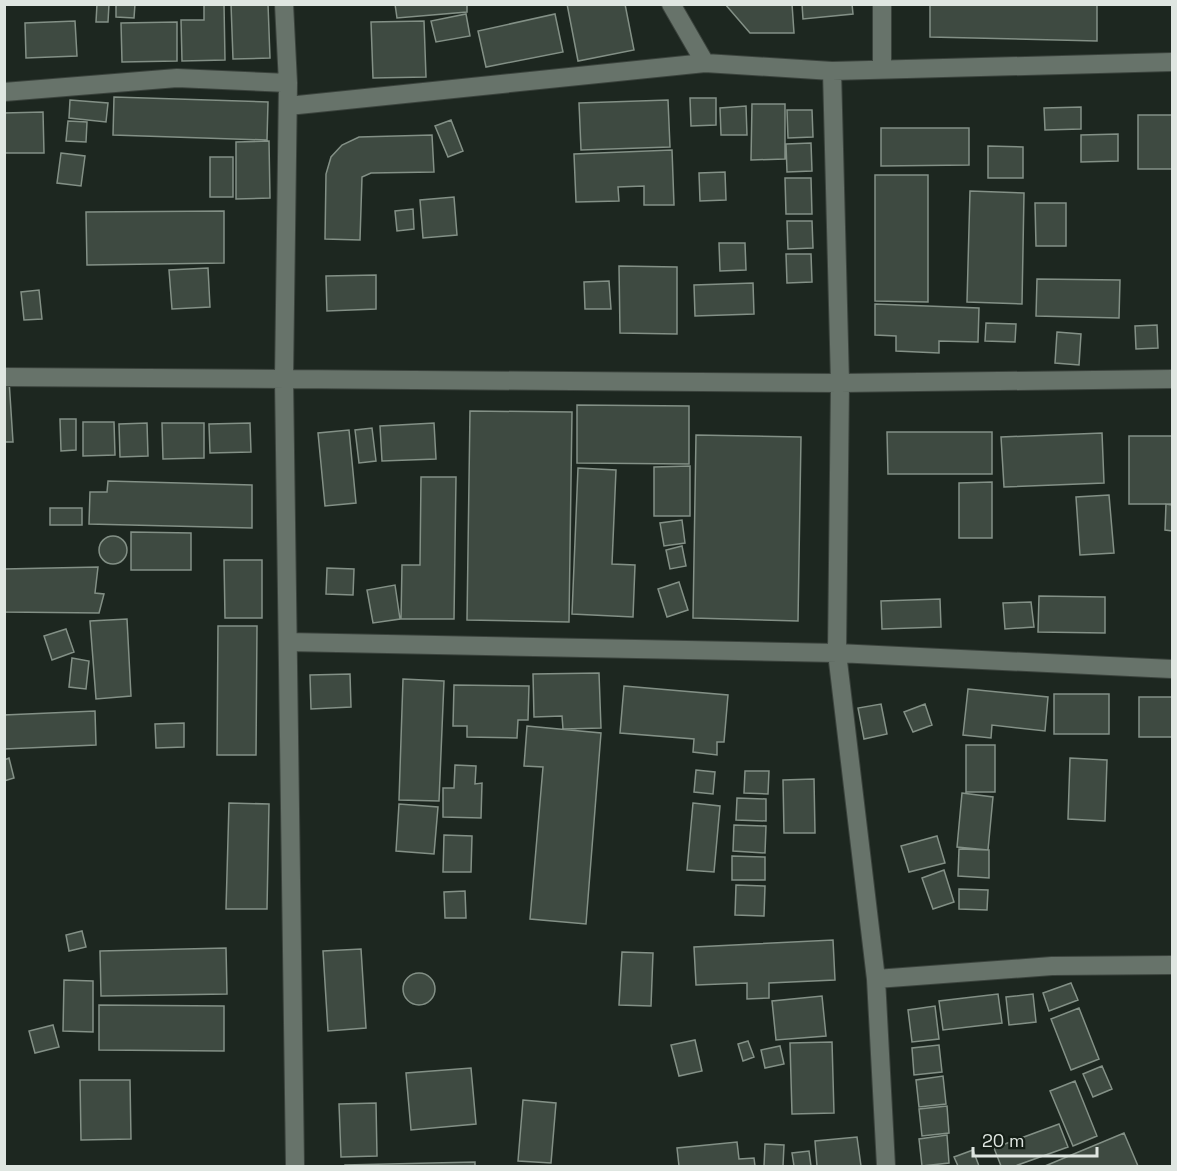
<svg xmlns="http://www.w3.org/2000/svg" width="1177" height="1171" font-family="'Space Grotesk',sans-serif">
  <rect width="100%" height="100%" fill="#1d2720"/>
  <!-- building -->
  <path fill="#3e4a41" stroke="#839086" stroke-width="1.5" d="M97 4H109L108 22H96Z
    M116 4H135L134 18 116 17Z
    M204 4H224L225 60 182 61 181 20H204Z
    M231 4H268L270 58 233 59Z
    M395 4H467V12L397 18Z
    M567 4H625L634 50 578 61Z
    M725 4H792L794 33H750Z
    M802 4H852L853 14 803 19Z
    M930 4H1097V41L930 37Z
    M466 14 470 36 436 42 431 21Z
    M555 14 563 52 486 67 478 31Z
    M75 21 77 56 26 58 25 23Z
    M424 21 426 77 373 78 371 22Z
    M177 22V61L122 62 121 23Z
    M114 97 268 102 267 140 113 135Z
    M690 98H716V125L691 126Z
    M70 100 108 103 106 122 69 118Z
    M668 100 670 147 581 150 579 103Z
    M752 104H785V159L751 160Z
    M746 106 747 135H721L720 108Z
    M1081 107V129L1045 130 1044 108Z
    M787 110H812L813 137 788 138Z
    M43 112 44 153H4V113Z
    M1138 115H1172V169H1138Z
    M451 120 463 151 448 157 435 126Z
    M68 121 87 122 86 142 66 141Z
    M881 128H969V165L881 166Z
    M1118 134V161L1081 162V135Z
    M432 135 434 172 371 173 362 177 360 240 325 239 326 174 331 157 342 145 359 137Z
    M269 141 270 198 236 199V142Z
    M811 143 812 171 787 172 786 144Z
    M988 146 1023 147V178H988Z
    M672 150 674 205H644V186L618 187 619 201 576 202 574 154Z
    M61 153 85 156 81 186 57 183Z
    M210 157H233V197H210Z
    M725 172 726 200 700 201 699 173Z
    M875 175H928V302L875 301Z
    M785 178H811L812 214H786Z
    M970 191 1024 193 1022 304 967 302Z
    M454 197 457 235 423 238 420 200Z
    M1035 203H1066V246H1036Z
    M413 209 414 229 397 231 395 211Z
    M224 211V263L87 265 86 212Z
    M787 221H812L813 248 788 249Z
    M719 243H745L746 270 720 271Z
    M786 254H811L812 282 787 283Z
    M619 266 677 267V334L620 333Z
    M208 268 210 307 172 309 169 270Z
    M376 275V309L327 311 326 276Z
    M1037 279 1120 280 1119 318 1036 316Z
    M609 281 611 309H585L584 282Z
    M753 283 754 314 695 316 694 285Z
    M39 290 42 319 24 320 21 292Z
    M875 304 979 308 978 342 939 341V353L896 351V336L875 335Z
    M986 323 1016 324 1015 342 985 341Z
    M1157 325 1158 348 1136 349 1135 326Z
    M1057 332 1081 334 1079 365 1055 363Z
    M4 380H9L13 442H4Z
    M577 405 689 406V464L577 463Z
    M470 411 572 412 569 622 467 620Z
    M60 419H76V450L61 451Z
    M83 422H114L115 455 83 456Z
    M147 423 148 456 120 457 119 424Z
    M162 423H204V458L163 459Z
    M250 423 251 452 210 453 209 424Z
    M434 423 436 459 382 461 380 426Z
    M372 428 376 461 359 463 355 430Z
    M349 430 356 503 325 506 318 433Z
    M887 432H992V474H888Z
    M1102 433 1104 483 1004 487 1001 437Z
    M696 435 801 437 798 621 693 618Z
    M1129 436H1172V504H1129Z
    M690 466V516H654V467Z
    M578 468 616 470 612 564 635 565 633 617 572 614Z
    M421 477H456L454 619H401L402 565H420Z
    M108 481 252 485V528L89 524 90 492H107Z
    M992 482V538H959V483Z
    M1109 495 1114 553 1080 555 1076 497Z
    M1166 504 1172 505V531L1165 530Z
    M50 508H82V525H50Z
    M682 520 685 543 664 546 660 523Z
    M131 532 191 533V570H131Z
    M99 550a14 14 0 1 1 28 0a14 14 0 1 1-28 0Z
    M682 546 686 566 670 569 666 550Z
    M224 560H262V618H225Z
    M98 567 95 593 104 594 99 613 4 612V569Z
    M327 568 354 569 353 595 326 594Z
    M679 582 688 610 667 617 658 589Z
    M395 585 400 619 373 623 367 590Z
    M1039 596 1105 597V633L1038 632Z
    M940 599 941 627 882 629 881 601Z
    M1031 602 1034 627 1005 629 1003 603Z
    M127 619 131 696 96 699 90 621Z
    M218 626H257L256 755H217Z
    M66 629 74 652 52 660 44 636Z
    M72 658 89 661 86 689 69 687Z
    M599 673 601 728 563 729 562 716 534 717 533 674Z
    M350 674 351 707 311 709 310 675Z
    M403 679 444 681 439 801 399 800Z
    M454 685 529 686 528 720H518L517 738 467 737V726H453Z
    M624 686 728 695 724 742H717V755L693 752 694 739 620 733Z
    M968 689 1048 697 1045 731 992 725 991 738 963 735Z
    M1054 694H1109V734H1054Z
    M1139 697H1172V737H1139Z
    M881 704 887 734 864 739 858 708Z
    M925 704 932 725 913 732 904 712Z
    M95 711 96 745 4 749V715Z
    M184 723V747L156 748 155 724Z
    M527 726 601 733 586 924 530 919 543 767 524 766Z
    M966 745H995V792H966Z
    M9 758 14 778 4 781V760Z
    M1070 758 1107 760 1105 821 1068 819Z
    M455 765 476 766 475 784 482 783 481 818 443 817V788H454Z
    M696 770 715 772 713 794 694 792Z
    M745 771H769L768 794 744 793Z
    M814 779 815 833H784L783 780Z
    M962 793 993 797 988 850 957 847Z
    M737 798 766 799V821L736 820Z
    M229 803 269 804 267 909H226Z
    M693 803 720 806 714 872 687 870Z
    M399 804 438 807 434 854 396 851Z
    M734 825 766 826 765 853 733 851Z
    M444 835 472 836 471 872H443Z
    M937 836 945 863 909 872 901 846Z
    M959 849 989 850V878L958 876Z
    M732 856 765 857V880H732Z
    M944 870 954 902 933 909 922 878Z
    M736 885 765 886 764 916 735 915Z
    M959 889 988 890 987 910 959 909Z
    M465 891 466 918H445L444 892Z
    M82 931 86 947 69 951 66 935Z
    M833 940 835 980 769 983V998L747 999V983L696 985 694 947Z
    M226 948 227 994 101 996 100 951Z
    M361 949 366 1028 328 1031 323 951Z
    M622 952 653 953 651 1006 619 1005Z
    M403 989a16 16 0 1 1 32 0a16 16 0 1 1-32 0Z
    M64 980 93 981V1032L63 1031Z
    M1071 983 1078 1000 1049 1011 1043 993Z
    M998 994 1002 1023 943 1030 939 1001Z
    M1033 994 1036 1022 1009 1025 1006 997Z
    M822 996 826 1036 776 1040 772 1001Z
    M99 1005 224 1006V1051L99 1050Z
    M935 1006 939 1039 912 1042 908 1010Z
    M1079 1008 1099 1059 1071 1070 1051 1019Z
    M53 1025 59 1047 35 1053 29 1031Z
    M695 1040 702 1071 679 1076 671 1045Z
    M748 1041 754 1057 743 1061 738 1044Z
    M832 1042 834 1113 792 1114 790 1043Z
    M939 1045 942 1072 914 1075 912 1048Z
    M780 1046 784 1064 765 1068 761 1050Z
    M1102 1066 1112 1089 1093 1097 1083 1074Z
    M471 1068 476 1124 411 1130 406 1073Z
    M943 1076 946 1104 919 1107 916 1080Z
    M80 1080H130L131 1139 81 1140Z
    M1075 1081 1097 1136 1073 1146 1050 1091Z
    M523 1100 556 1103 551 1163 518 1161Z
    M376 1103 377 1156 341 1157 339 1104Z
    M947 1106 949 1133 922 1136 919 1109Z
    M1059 1124 1068 1147 1015 1166H1001L994 1148Z
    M1124 1133 1138 1166H1045Z
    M947 1135 949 1163 922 1166 919 1139Z
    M857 1137 861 1166H817L815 1141Z
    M737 1142 739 1159 754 1158 755 1166H679L677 1148Z
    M765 1144 784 1145 783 1166H764Z
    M973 1150 979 1166H958L954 1157Z
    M809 1151 811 1166H794L792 1153Z
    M475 1162V1166H345V1165Z"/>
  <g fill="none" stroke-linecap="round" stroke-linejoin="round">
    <defs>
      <path id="minor" d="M284 4 288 83 284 379 295 1166
        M671 4 705 63 832 71 1172 62
        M882 69V4
        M832 71 840 383 837 653 876 979 886 1166
        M4 92 177 78 288 83
        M288 106 705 63
        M4 377 840 383 1172 379
        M288 642 837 653 1172 669
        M876 979 1052 966 1172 965"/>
    </defs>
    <!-- minor casing -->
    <use href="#minor" stroke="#3b433d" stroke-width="20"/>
    <!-- minor -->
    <use href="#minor" stroke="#67736a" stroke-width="18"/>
  </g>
  <!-- border -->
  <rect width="1177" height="1171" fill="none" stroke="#dfe6e1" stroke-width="12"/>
  <!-- scale -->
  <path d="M973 1147v9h124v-9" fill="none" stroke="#dfe6e1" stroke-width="3"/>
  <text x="982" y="1147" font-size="18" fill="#dfe6e1" stroke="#141e16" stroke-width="4.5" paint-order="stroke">20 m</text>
</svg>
